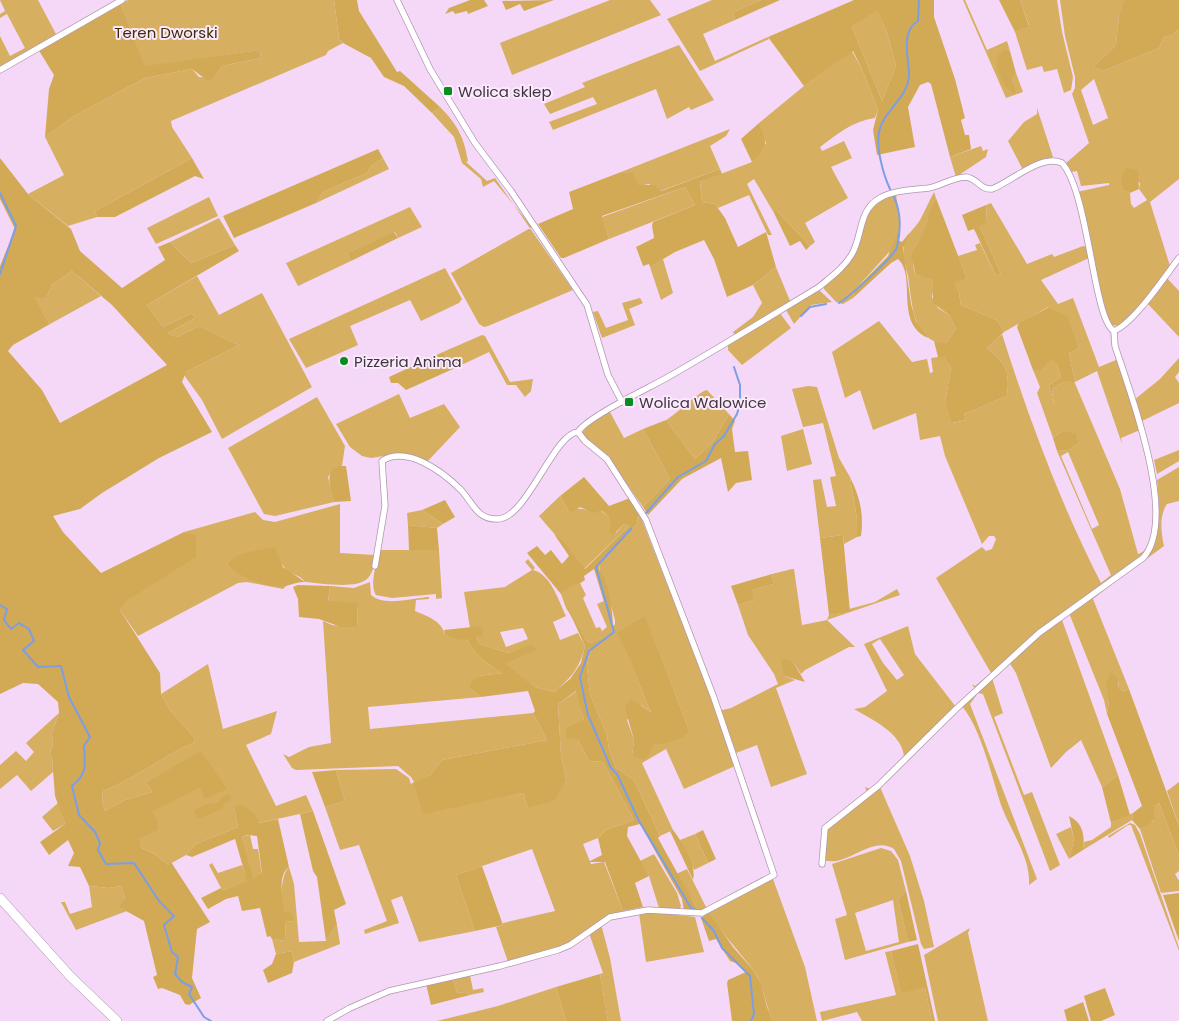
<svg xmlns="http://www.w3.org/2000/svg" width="1179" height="1021" font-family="Poppins,sans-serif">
  <rect width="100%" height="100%" fill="#f5d8f7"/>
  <!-- green -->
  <path fill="#d6af60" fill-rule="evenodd" d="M0 0H38L56 34 0 68V36L10 56 25 48 7 14 0 18V14L5 11Z
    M128 0H334L339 39 343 43 328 51 326 55 171 121 172 127 192 158 95 211 97 217 68 226 28 194 64 175 45 137 74 116 145 78 192 69 199 77 214 78 222 66 261 58 260 50 145 67 121 4Z
    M610 0H650L661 15 512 75 500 43Z
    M712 0H761L733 12 735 20 703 34 715 61 768 37 769 39 700 71 667 19Z
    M963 0H965L987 50 1007 41 1010 51 1005 49 1001 52 1016 91 1012 79 1016 73 1023 92 1006 98Z
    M1020 0H1057L1062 32 1073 77 1071 90 1064 93 1057 69 1044 72 1042 66 1027 70 1015 32 1029 25Z
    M1060 0H1123L1125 2 1119 15 1116 45 1093 67 1103 71 1159 48 1164 37 1173 35 1179 29V179L1150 202 1170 266 1144 301 1119 326 1112 325 1109 321 1093 267 1090 238 1077 192 1109 185V183L1081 186 1077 171 1071 172 1065 164 1089 143 1072 94 1075 88V77L1065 36ZM1094 79 1108 118 1093 125 1081 90ZM1124 171 1140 183 1139 189 1147 200 1134 208 1131 204 1130 193 1124 190Z
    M877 9 887 32 896 66 882 101 852 27Z
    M679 45 714 100 691 110 689 107 667 119 656 89 553 130 549 122 597 104 593 97 550 114 544 104 585 87 582 83Z
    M852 51 862 69 878 110 875 118C853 121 837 134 820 147L822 151 844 141 852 158 831 167 848 198 805 223 815 242 810 246 777 211 774 213 754 179 747 184 772 235H768L749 195 718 208 715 204 702 202 700 182 752 162 766 143 759 123 804 86Z
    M440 107C457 124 464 137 468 161L466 162 487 181 495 178 573 290 488 326 484 327 479 324 451 273 532 227 494 181 483 187 481 179 462 163 454 137 432 113Z
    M1037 108 1053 157 1023 170 1008 141 1024 122 1037 114Z
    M730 129 726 136 710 146 720 169 660 191 649 184 638 186 630 173 621 172Z
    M981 146 983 151 988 149 986 157 956 177 950 157Z
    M383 158 389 169 316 203 323 192 367 173 371 166Z
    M685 187 695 205 609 239 602 217Z
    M934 192 936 198C932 207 931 216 927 224 919 242 907 254 916 275L933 278 935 283 932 297 938 308 949 315 956 329 946 343C912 343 912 301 908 276 906 267 902 255 904 245 906 235 915 228 920 220 925 211 929 201 934 192Z
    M896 194 900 225 891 250 854 291 853 298 843 304 836 302 824 289V285L849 262 866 215 874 203Z
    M209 197 218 216 156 244 147 228Z
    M991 203 1027 264 1052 254 1054 257 1083 246 1087 247 1089 258 1041 280 1058 304 1073 298 1099 367 1116 360 1108 327C1112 343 1117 359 1122 375 1137 420 1179 517 1141 557L1036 634 975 689 972 684 975 686 991 673 936 578 982 547 986 551 992 549 996 539 994 536H989L982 544 945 456 940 436 920 440 916 413 873 430 860 390 845 398 832 352 879 321 912 362 927 359 930 373 933 372 931 358 945 356 951 368 945 403 953 423 966 420 964 414 1007 396C1010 371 1006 363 987 348L1002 334C1029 419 1060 503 1101 583L1111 575 1057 451 1068 450 1079 443 1074 433 1064 430 1053 438 1037 393 1040 387 1033 370H1042L1051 358 1057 364 1061 377 1049 385 1054 405 1052 389 1065 381H1074L1120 489 1138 554C1169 547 1146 451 1140 430L1121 438 1122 444 1097 371 1075 382 1069 353 1079 348 1066 316 1048 307 1004 332 997 320 961 305 959 293 953 284 967 279 958 256 977 250 975 245 980 243 996 276 1001 274 980 227 987 221 986 205ZM1068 452 1099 525 1092 529 1061 456Z
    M410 207 422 227 398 238 395 232 347 253 351 261 298 286 286 263Z
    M219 218 235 245 191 263 170 242Z
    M663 259 673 293 661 300 650 267Z
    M776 267 790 301 735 335 733 332 753 317 762 303 753 285Z
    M445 268 462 299 459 303 421 321 410 300 350 326 358 345 306 368 289 339Z
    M72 271 101 296 50 324 33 296 46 299 52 285Z
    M197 276 219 315 262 293 312 387 222 439 202 400 184 375 186 372 239 345 199 326 177 337 168 333 195 318 192 313 163 327 147 305Z
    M1166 277 1179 291V337L1147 303Z
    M819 290 832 302 811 305 794 324 786 310Z
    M640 298 643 303 629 309 635 325 602 338 593 312 598 311 606 328 628 320 622 303Z
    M779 312 791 328 742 365 728 350V344Z
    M482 335 485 336 510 382 533 379 531 391 525 397 516 385H507L489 352 453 369 443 352Z
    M1179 358V372L1175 377 1179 383V403L1142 421 1134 400 1160 379Z
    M808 386 817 387 839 458 850 477 857 519V537L844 544 843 535 820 538 813 480 821 479 827 507 836 506 830 477 836 476 823 423 803 427 792 389Z
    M707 390 729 414 713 442 695 459 666 420C677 414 698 392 707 390Z
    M399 394 410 418 444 404 460 427 426 463 403 453 371 458 362 456 350 447 336 424Z
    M317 397 345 446 342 466H337L328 477 334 502 275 516 264 514 228 448Z
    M610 412 624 438 643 429 670 479 643 507 605 453 587 440 582 433 589 424Z
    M803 429 812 464 787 471 781 436Z
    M1179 450V461L1157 474 1154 460Z
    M1179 467V501L1167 504C1159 515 1161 533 1164 546L1145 560 1157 535 1159 503 1157 480Z
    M560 496 568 510C586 505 587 514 601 511L608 516 616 533 624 524 629 526 584 569C570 550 554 534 539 516Z
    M340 504V553L375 555C374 562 374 572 368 578 357 590 321 583 305 582 301 576 295 575 289 572 285 569 282 563 278 561 267 556 232 551 227 564L267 584 286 586 283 589 247 582 238 583 138 636 120 610 125 601 150 584 196 536 184 532 255 512 263 520 275 522Z
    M422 510 443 524 437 528 408 525 407 513Z
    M640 515 720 720 735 766 684 789 666 749 642 763 673 830 660 836 634 780 616 768 609 749 607 735 590 694 587 666 589 654 592 649 608 638H603L591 643 587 641 566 608 561 594 574 583 576 586 580 583 586 595 583 598 596 628 600 627 602 631 607 627 597 604 604 601 612 627 615 624V620L607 591V585L600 573 599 564 638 523 637 518ZM645 617 688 727V732L655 745 647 757 632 755 634 740 627 720 641 705 651 712C639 686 631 658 618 633Z
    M379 550H439L442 598 436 599V594L392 598 376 595C369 585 377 563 379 550Z
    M528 559 535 568 533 570C551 574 559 602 566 616L553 622 560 640 578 633 585 646C580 668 571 678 554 692L535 687 505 664 536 650 531 646 508 653 480 644 476 637 482 627 470 628 464 592 505 587 532 570 525 562ZM523 628 528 639 506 647 500 632Z
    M1142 560 1093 599 1129 689 1123 691 1119 688 1118 682 1109 700 1107 714 1104 700 1069 613Z
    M792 569H794L802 625 827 620 829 615 849 612V609L875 602 897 589 900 595 827 620 855 647H849L805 670 801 674 793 662 784 676 795 680 776 688 807 774 771 787 757 745 736 753 720 709 723 710 731 708 778 684 774 674 748 635 738 605 754 600 750 590 774 584 772 574Z
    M370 582 371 595C384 607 413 598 429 597V599L416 600 415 611C427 616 442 621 445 635L467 639C475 656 488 665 504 673L478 676 470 688 481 697 368 707 370 729 533 713 547 740 442 760 429 776 423 813 523 793 528 808 566 779 561 755 558 704 577 691 584 720 578 740 589 761 603 762 634 820 606 830 598 838 583 844 591 864 604 862 623 911 601 920 568 944 508 962 496 927 503 925V923L555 911 532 849 456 875 475 931 419 942 402 896 391 900 399 923 365 934 364 930 387 921 359 845 340 850 325 807 345 801 336 770 396 769 409 778 411 784 414 782 411 777 398 766 296 770 292 768 283 754 289 757 309 747 331 743 323 621 332 625 357 628 358 604 328 602 330 586 354 588Z
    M1062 620 1118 775 1102 787 1081 740 1066 752 1051 768 1016 673 1009 662 1037 637Z
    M908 626 915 654 956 707 867 793 865 787 870 789 875 786 904 758C904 734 871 719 854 709L865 707 887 691 864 644ZM880 639 904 675 897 680 883 663 872 644Z
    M208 664 223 729 277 711 271 734 246 745 276 806 306 795 313 811 259 823 248 811 234 807 238 827 196 844 186 855 168 865 156 855 140 847V838L151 812 200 786 201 752 146 782 152 792 125 800 105 811 102 800 103 791C136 778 163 756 195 742L194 737 170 710 161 694Z
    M992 678 1003 713 994 717 1024 795 1032 792 1060 865 1050 871 983 694 978 693 970 704 1037 879 1029 885C1031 858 1010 830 1001 805 991 775 982 731 962 706Z
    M59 713 52 733 53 744 50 753 52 758 53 772 31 791 17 775 0 789V765L16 751 26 761 34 752 26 743Z
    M1179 782V826L1167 791Z
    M880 787 910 856 924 901 934 947 924 949 921 944 901 861 894 849C872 834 847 868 824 860L826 830Z
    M58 803 65 824 53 831 42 817Z
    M1159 803 1179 855V871L1175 874 1179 881V891L1161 893 1140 829 1153 821 1155 806Z
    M1133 813 1132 820 1083 850 1084 842 1092 840 1111 827V823Z
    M1130 823 1135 825 1140 834 1179 948V951L1131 825H1128L1109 838 1108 836Z
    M1071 827 1074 839 1069 859 1056 834Z
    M695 834 708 863 694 870 680 840Z
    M250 835 253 849H258L262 874 252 880 242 837Z
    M881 848 891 851 898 860 906 891 898 899 908 942 845 960 835 919 847 915 832 864ZM893 900 899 942 866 951 855 913Z
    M654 854 677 893 681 906 679 910 659 908 649 876 640 861Z
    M212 863 218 873 242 865 248 881 224 890 221 888 209 865Z
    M289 867 294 884 299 942 326 941 337 925 340 944 294 962 292 951 276 954 272 939 286 941 285 922 294 921C291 918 287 916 285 913 279 904 281 874 289 867Z
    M687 869 707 909 695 911V905L676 874Z
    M773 879 805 967 817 1021H773C765 1005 764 986 754 971 739 951 722 934 709 912Z
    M89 886 109 888 121 886 125 898 120 907 127 911 76 930 61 902H65L70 914 92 907Z
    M650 912 695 917 704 952 646 962 639 913Z
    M601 924 610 958 621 1021H608L600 974 603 973 589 933Z
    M970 928 968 933 988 1021H938L924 955Z
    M891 951 901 992 925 988 932 1021H862L857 1012 822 1021 820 1012 896 995 885 952Z
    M470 975 473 990 483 988 484 992 470 995 465 992 457 993 453 979Z
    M556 987 566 1021H437L498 1006Z"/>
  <!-- forest -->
  <path fill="#d2aa56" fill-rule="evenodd" d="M334 0H357L359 11 397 72 400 71 440 107 432 113 404 86 384 77 371 58 343 43 339 39Z
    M470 0H484L488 6 468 14 467 11 455 14 453 11 445 14 449 8Z
    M554 0 524 11 520 4 506 10 502 1Z
    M761 0H780L735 20 733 12Z
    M854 0H934V17L955 79 965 118 961 120 965 135H969L971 149 950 157 931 84 928 82 920 85 908 107 915 147 877 155 873 130 878 110 862 69 853 51 804 86 768 37ZM877 10 887 32 896 66 882 101 852 27Z
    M999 0H1020L1029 26 1015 32Z
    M1123 0H1179V29L1173 35 1164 37 1159 48 1103 71 1093 67 1116 45 1119 15 1124 2Z
    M121 4 145 66 260 50 261 58 222 66 214 78 208 81 192 69 145 78 74 116 45 137 49 89 54 75 38 49Z
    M1005 49 1010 51 1016 73 1012 79 1016 91 1014 94C1002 86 987 59 1005 49Z
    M759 123C768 144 768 146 752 162L741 139Z
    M378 149 383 158 371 166 367 173 323 192 316 203 234 238 223 216Z
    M0 158 28 194 71 229 80 251 122 288 165 260 158 247 170 242 191 263 235 245 239 251 147 305 163 327 192 313 195 318 168 333 177 337 199 326 239 345 186 372 182 382 212 432 159 458 102 493 80 509 53 516 63 532 101 573 184 532 196 535V557L126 601 120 610 160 673 161 694 170 710 194 737 195 742C163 756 136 778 103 791L102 800 105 811 125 800 152 792 146 782 201 751 227 789 205 799 200 787 152 812 157 819 158 830 140 838V847L156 855 168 865 171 862 210 922 197 929 192 978 201 998 189 1005 185 1004 180 995 162 988 158 989 153 977 157 975 144 921 119 907 125 898 121 886 109 888 89 886 80 867 68 866 74 853 68 840 49 855 40 842 65 824 55 796 52 758 50 753 53 744 52 733 59 713 58 702 38 684 23 683 0 694V266L15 229 0 199ZM72 271 112 305 167 365 60 423 42 390 8 351 13 345 50 324 34 297 46 299 52 285Z
    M192 158 204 179 195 176 115 217H97L95 211Z
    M1127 168 1138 170 1139 189 1130 193 1123 190C1121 182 1121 174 1127 168Z
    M720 169 722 174 700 182 702 202 715 204 725 218 738 247 766 232 776 267 753 285 727 297 714 259 704 240 675 252 650 267 649 264 643 266 636 247 654 238 652 226 653 222 695 205 685 187 602 216 609 239 564 258H561L538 224 573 209 569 192 621 172 633 173 638 185H654L661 191Z
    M936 198 967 279 954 284 959 293 961 305 997 320 1004 332 987 348C1006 363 1010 371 1007 396L964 414 966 420 952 423 945 403 951 368 945 357H938L934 341 946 343 956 329 949 315 933 303V279L916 275 911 256 928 221 929 214Z
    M986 205 987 222 980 227 1001 274 996 276 974 229 968 231 962 215Z
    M776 210 810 246 806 250 800 241 790 246 774 213Z
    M900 225 898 240 902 242 910 232 903 248 911 304 916 321 928 338C894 323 917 276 898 259L891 263 853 298 854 291 888 256Z
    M394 232 398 238 351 261 347 253Z
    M1049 307 1067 316 1079 348 1069 353 1075 382 1065 381 1052 389 1054 406 1049 385 1061 377 1057 364 1051 359 1042 370H1033L1017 327 1019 323Z
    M443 352 453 369 406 390 398 383H391L389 377Z
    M729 414 735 421 732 429 735 452 748 451 752 480 736 483 728 492 721 458 682 479 648 515 643 507 670 479 643 429 666 420 695 459 713 442Z
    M1064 430 1075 433 1079 443 1068 450 1057 451 1053 438Z
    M337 466H346L351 501 334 502C331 489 324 474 337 466Z
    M584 477 609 506 630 498 640 515 637 518 638 523 599 564C598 573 604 575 606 582 609 588 615 624 612 628L594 569 584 576 585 580 576 586 574 584 561 594 527 553 537 546 545 555 551 550 562 564 569 556 554 534 562 540 585 569 629 526 624 524 613 535 609 530 611 524 608 516 602 511 593 513 580 507 572 512 568 510 560 496Z
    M850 477C860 497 864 514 861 536L857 537V519Z
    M445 500 455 517 443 524 422 510Z
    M408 525 437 528 439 550H409Z
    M843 535 850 612 829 615 820 538Z
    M275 547 283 567 305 582C298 582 293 584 286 586 266 589 240 577 227 564 231 553 263 550 275 547Z
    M772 574 774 584 751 590 754 600 738 605 731 586Z
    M298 585 330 586 328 601 358 603 357 628 341 627 319 619 299 617 298 599 293 587Z
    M567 607 587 641 591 643 603 638H609L592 649 589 654 587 666 590 694 607 735 609 749 616 768 634 780 660 836 658 838 695 905V911L684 910 682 899 640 824 628 827 627 836 649 876 635 883 643 907 623 911 605 862H590V861L602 855 598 838 606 830 634 820 603 762 589 761 578 740 566 738V728L584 720 576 691 558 704 561 755 566 779 555 800 528 808 523 793 423 814 414 783 429 776 442 760 547 740 533 713 535 711 528 691 481 697 470 688V684L478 676 503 673C487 664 475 656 467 639L461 640 445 635 444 630 482 626 483 636 476 637 480 644 508 653 531 645 537 650 506 664 535 687 554 692 570 679 581 663 585 646Z
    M645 616 688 727V733C678 742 667 742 655 745L647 758 643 760 632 755 634 740 625 708 631 699 651 712C639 686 631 658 617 633Z
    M784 659 793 662 805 682 784 676 781 660Z
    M1111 673 1116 676 1119 688 1123 691 1129 689 1179 826V855L1159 803 1155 806 1154 819 1150 824 1140 829 1132 820 1133 813 1142 806 1107 714 1109 700 1106 683Z
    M336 770 345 801 325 807 312 772Z
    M1118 775 1130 815 1111 823 1102 787Z
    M229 794 231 799 223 805 224 808 198 819 193 811 207 804 218 803 223 796Z
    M240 804 255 814 259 823 278 819 289 867C277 876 283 898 284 911L292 913 294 921 285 922 286 941 272 939 270 936 267 937 260 908 242 911 238 896 226 899 208 909 201 898 221 888 224 890 247 881 235 839 192 857 186 855 196 844 238 827 234 807ZM248 835 257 836 262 873 253 879 242 837Z
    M313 811 346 904 334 910 337 925 326 941 317 877 313 871 300 814Z
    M1069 816C1083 823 1085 835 1083 850L1069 859 1074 839Z
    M673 830C682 842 697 864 693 880L670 831Z
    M703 830 716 859 708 863 695 834Z
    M482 866 503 925 475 931 456 875Z
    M906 891 917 940 908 942 898 899Z
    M1179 893V941L1163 895Z
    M709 912 733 947 754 971 761 984 767 1007 773 1021H732L727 983 728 980 746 972 739 964 730 961 716 939 709 941 701 918Z
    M918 944 935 1021H932L925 988 901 993 891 951Z
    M292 951 294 962 292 973 268 983 263 970 272 964 276 954Z
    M600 974 608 1021H566L556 987Z
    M453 979 457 993 465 992 470 995 431 1005 426 984Z
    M1105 988 1115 1015 1101 1021H1091L1084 996Z
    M1083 1002 1089 1021H1067L1064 1010Z"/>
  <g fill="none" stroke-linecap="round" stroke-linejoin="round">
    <!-- stream -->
    <path stroke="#7b9ee5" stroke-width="2" d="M890 189C883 174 876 148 879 132 884 109 908 99 909 75 909 59 900 31 918 21L919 0
      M0 193 16 226 0 274
      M839 303C849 297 895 256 897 247 901 231 901 212 894 197
      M801 316 810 307 826 304
      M646 513 678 477 706 461 715 444 724 436 737 414 740 403V385L734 367
      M631 529 596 567 614 632 589 651 580 677 588 715 611 768 617 774 639 821 691 908 696 910
      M0 605 7 609 4 620 11 629 19 623 29 629 34 641 23 650 38 667 61 666 69 697 90 737 84 746C85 765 88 773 72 786L79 815 95 832 100 843 98 850 106 864 134 863 159 901 174 916 164 925 172 952 178 957 175 974 182 982 192 987 189 994 204 1017 211 1021
      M702 918 714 931 722 948 750 976 754 1014 751 1021"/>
    <defs>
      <path id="street" d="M397 0 430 69 475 143 511 191 587 305 608 375 622 402
        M0 70 122 0
        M375 566 385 506 382 461C407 445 443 472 461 490 473 503 477 520 498 519 527 518 554 433 578 432 587 417 649 388 668 377 719 348 769 317 819 287 831 277 844 268 852 254 863 235 858 210 880 198 894 190 913 190 929 188 940 186 954 177 966 177 977 178 980 190 992 189 1011 182 1042 153 1062 163 1089 193 1093 319 1114 331
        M822 864 825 828 878 786 956 709 1039 633 1143 558C1179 520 1130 392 1115 346L1114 331C1134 323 1165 276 1179 258
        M327 1021 350 1008 389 991 500 966 558 950 570 945 610 917 648 910 702 913 774 875 714 698 646 520 607 459 585 441 578 432"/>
      <path id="secondary" d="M0 898 70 976 117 1021"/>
    </defs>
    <!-- street casing -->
    <use href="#street" stroke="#b095b2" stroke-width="7"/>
    <!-- secondary casing -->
    <use href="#secondary" stroke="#b095b2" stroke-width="10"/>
    <!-- street -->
    <use href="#street" stroke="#fff" stroke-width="5.5"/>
    <!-- secondary -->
    <use href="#secondary" stroke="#fff" stroke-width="9"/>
  </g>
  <!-- markers -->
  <g fill="#068d1d" stroke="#fbe9fc" stroke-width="2">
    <rect x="443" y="86" width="10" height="10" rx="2.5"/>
    <circle cx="344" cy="361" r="5"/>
    <rect x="624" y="397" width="10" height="10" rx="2.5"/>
  </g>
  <g text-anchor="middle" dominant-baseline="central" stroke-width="4" stroke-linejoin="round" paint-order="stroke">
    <!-- park labels -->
    <g font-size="15" fill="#3e2d07" stroke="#fbe9fc">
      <text x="166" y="32">Teren Dworski</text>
    </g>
    <!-- poi labels -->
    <g font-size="15" fill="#3f3440" stroke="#fbe9fc" text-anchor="start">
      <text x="458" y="91">Wolica sklep</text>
      <text x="354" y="361">Pizzeria Anima</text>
      <text x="639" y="402">Wolica Walowice</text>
    </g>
  </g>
</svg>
